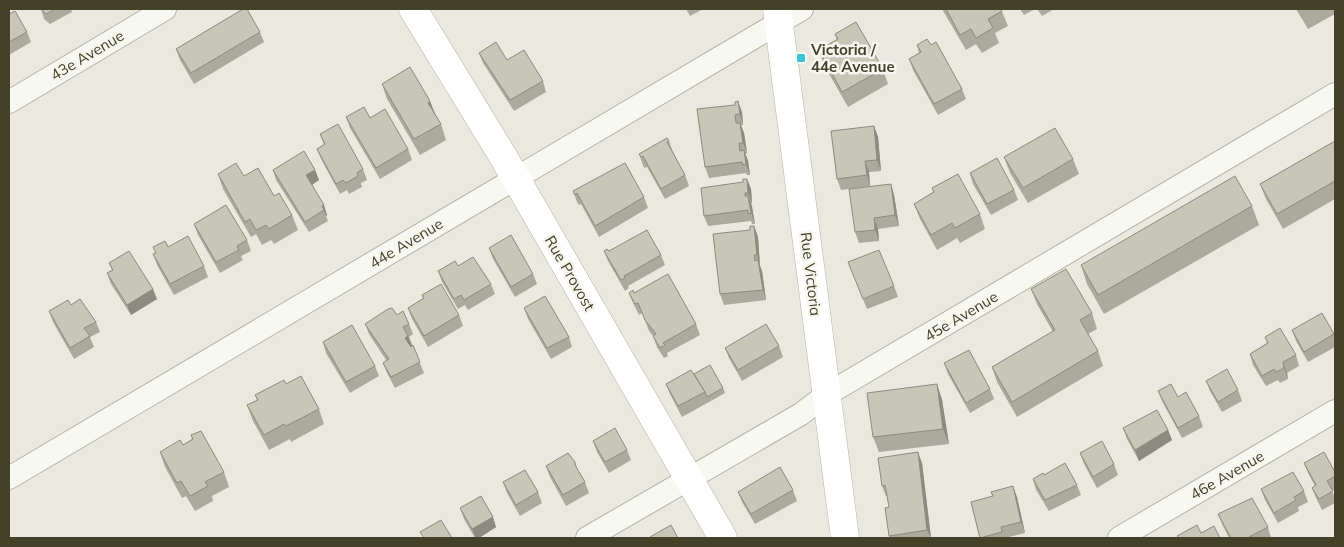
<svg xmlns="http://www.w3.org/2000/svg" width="1344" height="547" viewBox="0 0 1344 547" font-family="Mulish,sans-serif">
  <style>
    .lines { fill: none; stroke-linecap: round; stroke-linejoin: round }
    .street-casing { stroke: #b5b3a5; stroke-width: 24 }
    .secondary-casing { stroke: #b5b3a5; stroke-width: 29 }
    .street { stroke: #f8f8f3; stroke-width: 22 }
    .secondary { stroke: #fff; stroke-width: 28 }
    .wall { fill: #acaa9d }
    .shaded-wall { fill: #8c8b80 }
    .building { fill: #c8c6b7; stroke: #8c8b80 }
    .poi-dot { fill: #3dc3d8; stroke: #f7f6f0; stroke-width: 2 }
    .labels { text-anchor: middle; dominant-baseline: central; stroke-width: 5; stroke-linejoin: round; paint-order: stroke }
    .poi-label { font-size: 15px; font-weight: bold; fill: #434127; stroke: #f7f6f0; text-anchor: start }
    .street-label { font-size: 15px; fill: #434127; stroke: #f7f6f0 }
  </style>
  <rect width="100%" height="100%" fill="#eae9e0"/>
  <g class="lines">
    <defs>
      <g id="street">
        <polyline points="9,102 165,9"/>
        <polyline points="9,478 802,9"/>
        <polyline points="587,538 801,414 826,395 1335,94"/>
        <polyline points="1119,538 1335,411"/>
      </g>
      <g id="secondary">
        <polyline points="413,9 504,158 723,538"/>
        <polyline points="777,9 845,538"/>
      </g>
    </defs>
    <use href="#street" class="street-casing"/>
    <use href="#secondary" class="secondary-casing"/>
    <use href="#street" class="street"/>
    <use href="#secondary" class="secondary"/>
  </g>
  <g class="wall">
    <polygon points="41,9 71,9 72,12 50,24 44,19"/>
    <polygon points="686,9 703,9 690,16"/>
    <polygon points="942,9 1001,9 1008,26 995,33 999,43 982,53 976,44 966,50"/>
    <polygon points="1020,9 1035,9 1024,15"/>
    <polygon points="1037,9 1054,9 1042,16"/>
    <polygon points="1296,9 1335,9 1335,14 1308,29"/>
    <polygon points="9,14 27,32 31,42 9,55"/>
    <polygon points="260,32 264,42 194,84 180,60 176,49"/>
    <polygon points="835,34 883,69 888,84 848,107 824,65 819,50 837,40"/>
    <polygon points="917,45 931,45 962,89 966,99 938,115 913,70 909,59 919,53"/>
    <polygon points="479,53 507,60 543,81 546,92 514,111 483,63"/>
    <polygon points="382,84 436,116 441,124 446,140 420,155 387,99"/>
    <polygon points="697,109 742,112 743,125 741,125 744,133 747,153 745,154 748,161 750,175 747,175 746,173 709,178 705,167"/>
    <polygon points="346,117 370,118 408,149 412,160 380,179 350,128"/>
    <polygon points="874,126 878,137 881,171 869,172 870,186 841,190 837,179"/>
    <polygon points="320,134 363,169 367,180 361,183 362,187 349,194 347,190 340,194 321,159 317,149 324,145"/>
    <polygon points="669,141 673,152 685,175 689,186 665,199 647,167 644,168 639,154"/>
    <polygon points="1335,141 1335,199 1283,229 1266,199 1260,184"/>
    <polygon points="1004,157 1073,159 1079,174 1028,203 1010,173"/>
    <polygon points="273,170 315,170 319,180 312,185 327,215 326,216 328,221 309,232 276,180"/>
    <polygon points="970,173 1014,190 1018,200 991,215 973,184"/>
    <polygon points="218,174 244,176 274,196 292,215 298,230 274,244 271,240 262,245 256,234 251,237 223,189"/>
    <polygon points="747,179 751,189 752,203 751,204 755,224 752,224 751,221 708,226 704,216"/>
    <polygon points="891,184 894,195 899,226 878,229 879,241 859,243 855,232"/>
    <polygon points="932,188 980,214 985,229 960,243 957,238 937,250 920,219 914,204 933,192"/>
    <polygon points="573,191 644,197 648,208 599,237 581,204 579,205 577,202"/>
    <polygon points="1252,206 1259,225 1104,314 1087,284 1081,265"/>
    <polygon points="194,224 247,240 251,251 241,256 243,260 220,273 198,235"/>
    <polygon points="754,226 758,237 760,266 762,271 766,300 724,305 720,294 750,230"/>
    <polygon points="153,247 168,247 204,266 208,277 174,295 157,265 153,254 156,253"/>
    <polygon points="489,248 533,274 537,284 515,297 493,259"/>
    <polygon points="604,251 661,255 665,265 628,286 629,288 625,291 608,261"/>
    <polygon points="848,262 894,286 898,297 867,309"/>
    <polygon points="109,263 157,299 131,315 111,284 107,273 112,270"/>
    <polygon points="458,266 491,284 495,294 468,310 465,305 458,309 442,282 438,271"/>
    <polygon points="1031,289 1092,313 1097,329 1088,334 1098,351 1103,366 1017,417 997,382 992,367 1053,332 1037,304"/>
    <polygon points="629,293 634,293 696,324 700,335 667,353 668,356 664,358 657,347 653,336 649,331 642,313 639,315 633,303"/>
    <polygon points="422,295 459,315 463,326 428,347 412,319 408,308 423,299"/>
    <polygon points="71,305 96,322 100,332 90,337 94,347 74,359 53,322 49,311"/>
    <polygon points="524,308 569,337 572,347 551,359 528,319"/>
    <polygon points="397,315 409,324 413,334 409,337 424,373 395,388 387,373 383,363 386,360 369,334 365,324"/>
    <polygon points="1292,330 1334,334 1335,337 1335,347 1308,362 1296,341"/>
    <polygon points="1265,337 1296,355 1299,366 1287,373 1288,379 1280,383 1278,380 1266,386 1253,365 1250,354 1267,343"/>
    <polygon points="323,342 375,366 379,376 350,393 326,353"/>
    <polygon points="779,346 783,357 742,381 729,358 725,348"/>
    <polygon points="944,363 990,389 994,399 970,413 948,374"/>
    <polygon points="694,374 723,388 725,393 682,417 670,394 666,384"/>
    <polygon points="1206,381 1238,390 1242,401 1222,412 1210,391"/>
    <polygon points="286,384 319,409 324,424 291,442 290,439 269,450 253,421 247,405 257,400 255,395"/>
    <polygon points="937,384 942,400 949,444 879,452 873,437"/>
    <polygon points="1158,391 1178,397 1199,416 1203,427 1182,438 1162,401"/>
    <polygon points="1123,428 1168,430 1172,440 1139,461 1127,439"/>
    <polygon points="191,435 224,472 229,487 212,496 213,501 195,511 186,496 182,498 165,467 160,452 183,445 192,439"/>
    <polygon points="593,441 627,450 631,460 609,473 597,452"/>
    <polygon points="1080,453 1114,464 1118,475 1097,488 1084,464"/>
    <polygon points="575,462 579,473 585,482 589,493 566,506 550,477 546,466"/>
    <polygon points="922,463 931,538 890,538 889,536 889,507 887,496 886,496 882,486"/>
    <polygon points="1304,463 1335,472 1335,489 1332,491 1335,498 1335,503 1322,510 1316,498 1312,488 1315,486 1308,473"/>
    <polygon points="1044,475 1077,485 1081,495 1049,511 1036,490 1033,479"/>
    <polygon points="503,482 538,492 542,503 520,516 507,493"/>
    <polygon points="1261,489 1304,491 1308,502 1298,507 1299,511 1278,523 1265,500"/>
    <polygon points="793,490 797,501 755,524 742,502 738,492"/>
    <polygon points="1017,497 1025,533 1005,538 980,538 971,502"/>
    <polygon points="460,508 496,527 479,538 475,538 464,519"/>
    <polygon points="1218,514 1268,527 1271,538 1229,538 1222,524"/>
  </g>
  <g class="shaded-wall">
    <polygon points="430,101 436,116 428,103"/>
    <polygon points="738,101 742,112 743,125 740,114"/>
    <polygon points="740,123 744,133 747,153 743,143"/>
    <polygon points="874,126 878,137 881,171 877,160"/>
    <polygon points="744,150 748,161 750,175 746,164"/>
    <polygon points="865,161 869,172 870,186 867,175"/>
    <polygon points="315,170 319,180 310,186 306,175"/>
    <polygon points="747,179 751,189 752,203 748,193"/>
    <polygon points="891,184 894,195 899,226 895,215"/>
    <polygon points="748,196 752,206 755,224 751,213"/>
    <polygon points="324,205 327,215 326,216 322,206"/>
    <polygon points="874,218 878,229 879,241 875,230"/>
    <polygon points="754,226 758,237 760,266 757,255"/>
    <polygon points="758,260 762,271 766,300 763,290"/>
    <polygon points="153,289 157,299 131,315 127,305"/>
    <polygon points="408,336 412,346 409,348 405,338"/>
    <polygon points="1283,362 1287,373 1288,379 1284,368"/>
    <polygon points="937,384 942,400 949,444 943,429"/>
    <polygon points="1168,430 1172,440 1139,461 1135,450"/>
    <polygon points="918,452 922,463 931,538 927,530"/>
    <polygon points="1013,486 1017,497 1025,533 1021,522"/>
    <polygon points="493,517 496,527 479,538 476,538 472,529"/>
  </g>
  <g class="building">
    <polygon points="41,9 55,9 46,14"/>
    <polygon points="243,9 247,9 260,32 191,73 176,49"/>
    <polygon points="946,9 1001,9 1002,11 988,19 993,28 976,38 971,29 960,35"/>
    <polygon points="15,11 27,32 9,42 9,14"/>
    <polygon points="856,22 883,69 842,92 819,50 838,39 835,34"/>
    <polygon points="927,39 931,45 936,42 962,89 934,104 909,59 921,52 917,45"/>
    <polygon points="496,42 507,60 524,50 543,81 510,100 479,53"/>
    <polygon points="410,67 430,101 428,103 441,124 414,139 382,84"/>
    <polygon points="738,101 740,114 735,115 736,123 740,123 743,143 739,143 740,151 744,150 746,164 743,165 742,162 705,167 697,109 735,105 735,102"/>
    <polygon points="364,107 370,118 385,109 408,149 376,168 346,117"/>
    <polygon points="338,124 363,169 357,173 358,176 346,183 343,180 336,184 317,149 325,144 320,134"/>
    <polygon points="874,126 877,160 865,161 867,175 837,179 831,131"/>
    <polygon points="1055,128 1073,159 1023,188 1004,157"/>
    <polygon points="667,138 669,141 667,142 685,175 661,189 643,156 641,157 639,154"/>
    <polygon points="1335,141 1335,181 1277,214 1260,184"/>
    <polygon points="304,151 315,170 306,175 324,205 322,206 324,210 305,222 273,170"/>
    <polygon points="997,158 1014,190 987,204 970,173"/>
    <polygon points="236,163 244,176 258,168 274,196 279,193 292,215 269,229 266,225 256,230 250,219 245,222 218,174"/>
    <polygon points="625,163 644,197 595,226 577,193 575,195 573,191"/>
    <polygon points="958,174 980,214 955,228 952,223 931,235 914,204 934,192 932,188"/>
    <polygon points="1235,176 1252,206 1098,295 1081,265"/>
    <polygon points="743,179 747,179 748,193 745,193 745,196 748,196 751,213 748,214 748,210 704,216 701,188 743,182"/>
    <polygon points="891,184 895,215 874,218 875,230 855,232 849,189"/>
    <polygon points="226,205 247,240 237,246 239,250 216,262 194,224"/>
    <polygon points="750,226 754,226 757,255 754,255 755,261 758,260 763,290 720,294 713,234 750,230"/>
    <polygon points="647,230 661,255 624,276 625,278 621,280 604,251 607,249 609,251"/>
    <polygon points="511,235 533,274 511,287 489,248"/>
    <polygon points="188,236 204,266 170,284 153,254 156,253 153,247 165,241 168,247"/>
    <polygon points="879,250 894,286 863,299 848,262"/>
    <polygon points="129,251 153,289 127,305 107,273 113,270 109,263"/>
    <polygon points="473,257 491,284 464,300 461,295 454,299 438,271 455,261 458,266"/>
    <polygon points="1066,269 1092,313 1080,320 1098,351 1012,402 992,367 1055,330 1031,289"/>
    <polygon points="668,274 696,324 663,343 665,345 660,348 653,336 656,334 645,320 638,303 635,304 629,293 633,290 634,293"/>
    <polygon points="441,284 459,315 424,336 408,308 424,298 422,295"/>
    <polygon points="545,296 569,337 547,348 524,308"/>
    <polygon points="80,299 96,322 84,328 90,336 70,348 49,311 68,300 71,305"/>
    <polygon points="392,308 397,315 403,311 409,324 403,327 408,336 405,338 411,347 413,345 420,362 391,377 383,363 389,359 365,324 388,309"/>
    <polygon points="1322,313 1334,334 1304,352 1292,330"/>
    <polygon points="766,324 779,346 738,370 725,348"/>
    <polygon points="352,325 375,366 346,382 323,342"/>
    <polygon points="1280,328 1296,355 1283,362 1284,368 1276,372 1274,369 1262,376 1250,354 1268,343 1265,337"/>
    <polygon points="969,350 990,389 966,403 944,363"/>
    <polygon points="710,365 723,388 707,397 705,392 694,374"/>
    <polygon points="1227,369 1238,390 1218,402 1206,381"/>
    <polygon points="691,370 705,392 678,406 666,384"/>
    <polygon points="301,376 319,409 286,426 284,424 264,435 247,405 258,400 255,395 284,380 286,384"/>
    <polygon points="937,384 943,429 873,437 867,393"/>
    <polygon points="1171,384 1178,397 1186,392 1199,416 1178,428 1158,391"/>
    <polygon points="1157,410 1168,430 1135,450 1123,428"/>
    <polygon points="615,428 627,450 605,462 593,441"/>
    <polygon points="201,431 224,472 205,482 208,486 190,496 181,481 177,483 160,452 180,440 183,445 193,439 191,435"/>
    <polygon points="1102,441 1114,464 1093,477 1080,453"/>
    <polygon points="918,452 927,530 889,536 885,508 889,507 885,485 882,486 878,458"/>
    <polygon points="1324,452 1335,472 1335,476 1327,481 1333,491 1319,499 1312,488 1316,485 1304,463"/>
    <polygon points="568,453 575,462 575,465 585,482 563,495 546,466"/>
    <polygon points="1065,463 1077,485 1045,500 1033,479 1043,473 1044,475"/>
    <polygon points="780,467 793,490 751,514 738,492"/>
    <polygon points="525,470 538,492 516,505 503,482"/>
    <polygon points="1293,472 1304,491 1294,497 1296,500 1274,513 1261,489"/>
    <polygon points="1013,486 1021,522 1001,527 1002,532 980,538 971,502 993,496 991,492"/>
    <polygon points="481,496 493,517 472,529 460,508"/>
    <polygon points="1252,498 1268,527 1249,537 1250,538 1231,538 1218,514"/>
    <polygon points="441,520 452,538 424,538 420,532"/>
    <polygon points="671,525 678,538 651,538 650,537"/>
    <polygon points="1197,525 1201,533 1214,526 1220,538 1179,538 1177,536"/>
  </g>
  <rect class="poi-dot" x="796" y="53" width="10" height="10" rx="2.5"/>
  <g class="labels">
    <g class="poi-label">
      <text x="811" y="49">Victoria /<tspan x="811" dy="17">44e Avenue</tspan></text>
    </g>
    <g class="street-label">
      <text transform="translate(87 55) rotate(-31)">43e Avenue</text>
      <text transform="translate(406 243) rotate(-31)">44e Avenue</text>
      <text transform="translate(570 273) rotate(60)">Rue Provost</text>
      <text transform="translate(811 274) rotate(83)">Rue Victoria</text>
      <text transform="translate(961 316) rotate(-31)">45e Avenue</text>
      <text transform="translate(1227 475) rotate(-30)">46e Avenue</text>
    </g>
  </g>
  <rect width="1344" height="547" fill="none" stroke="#434127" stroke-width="20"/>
</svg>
